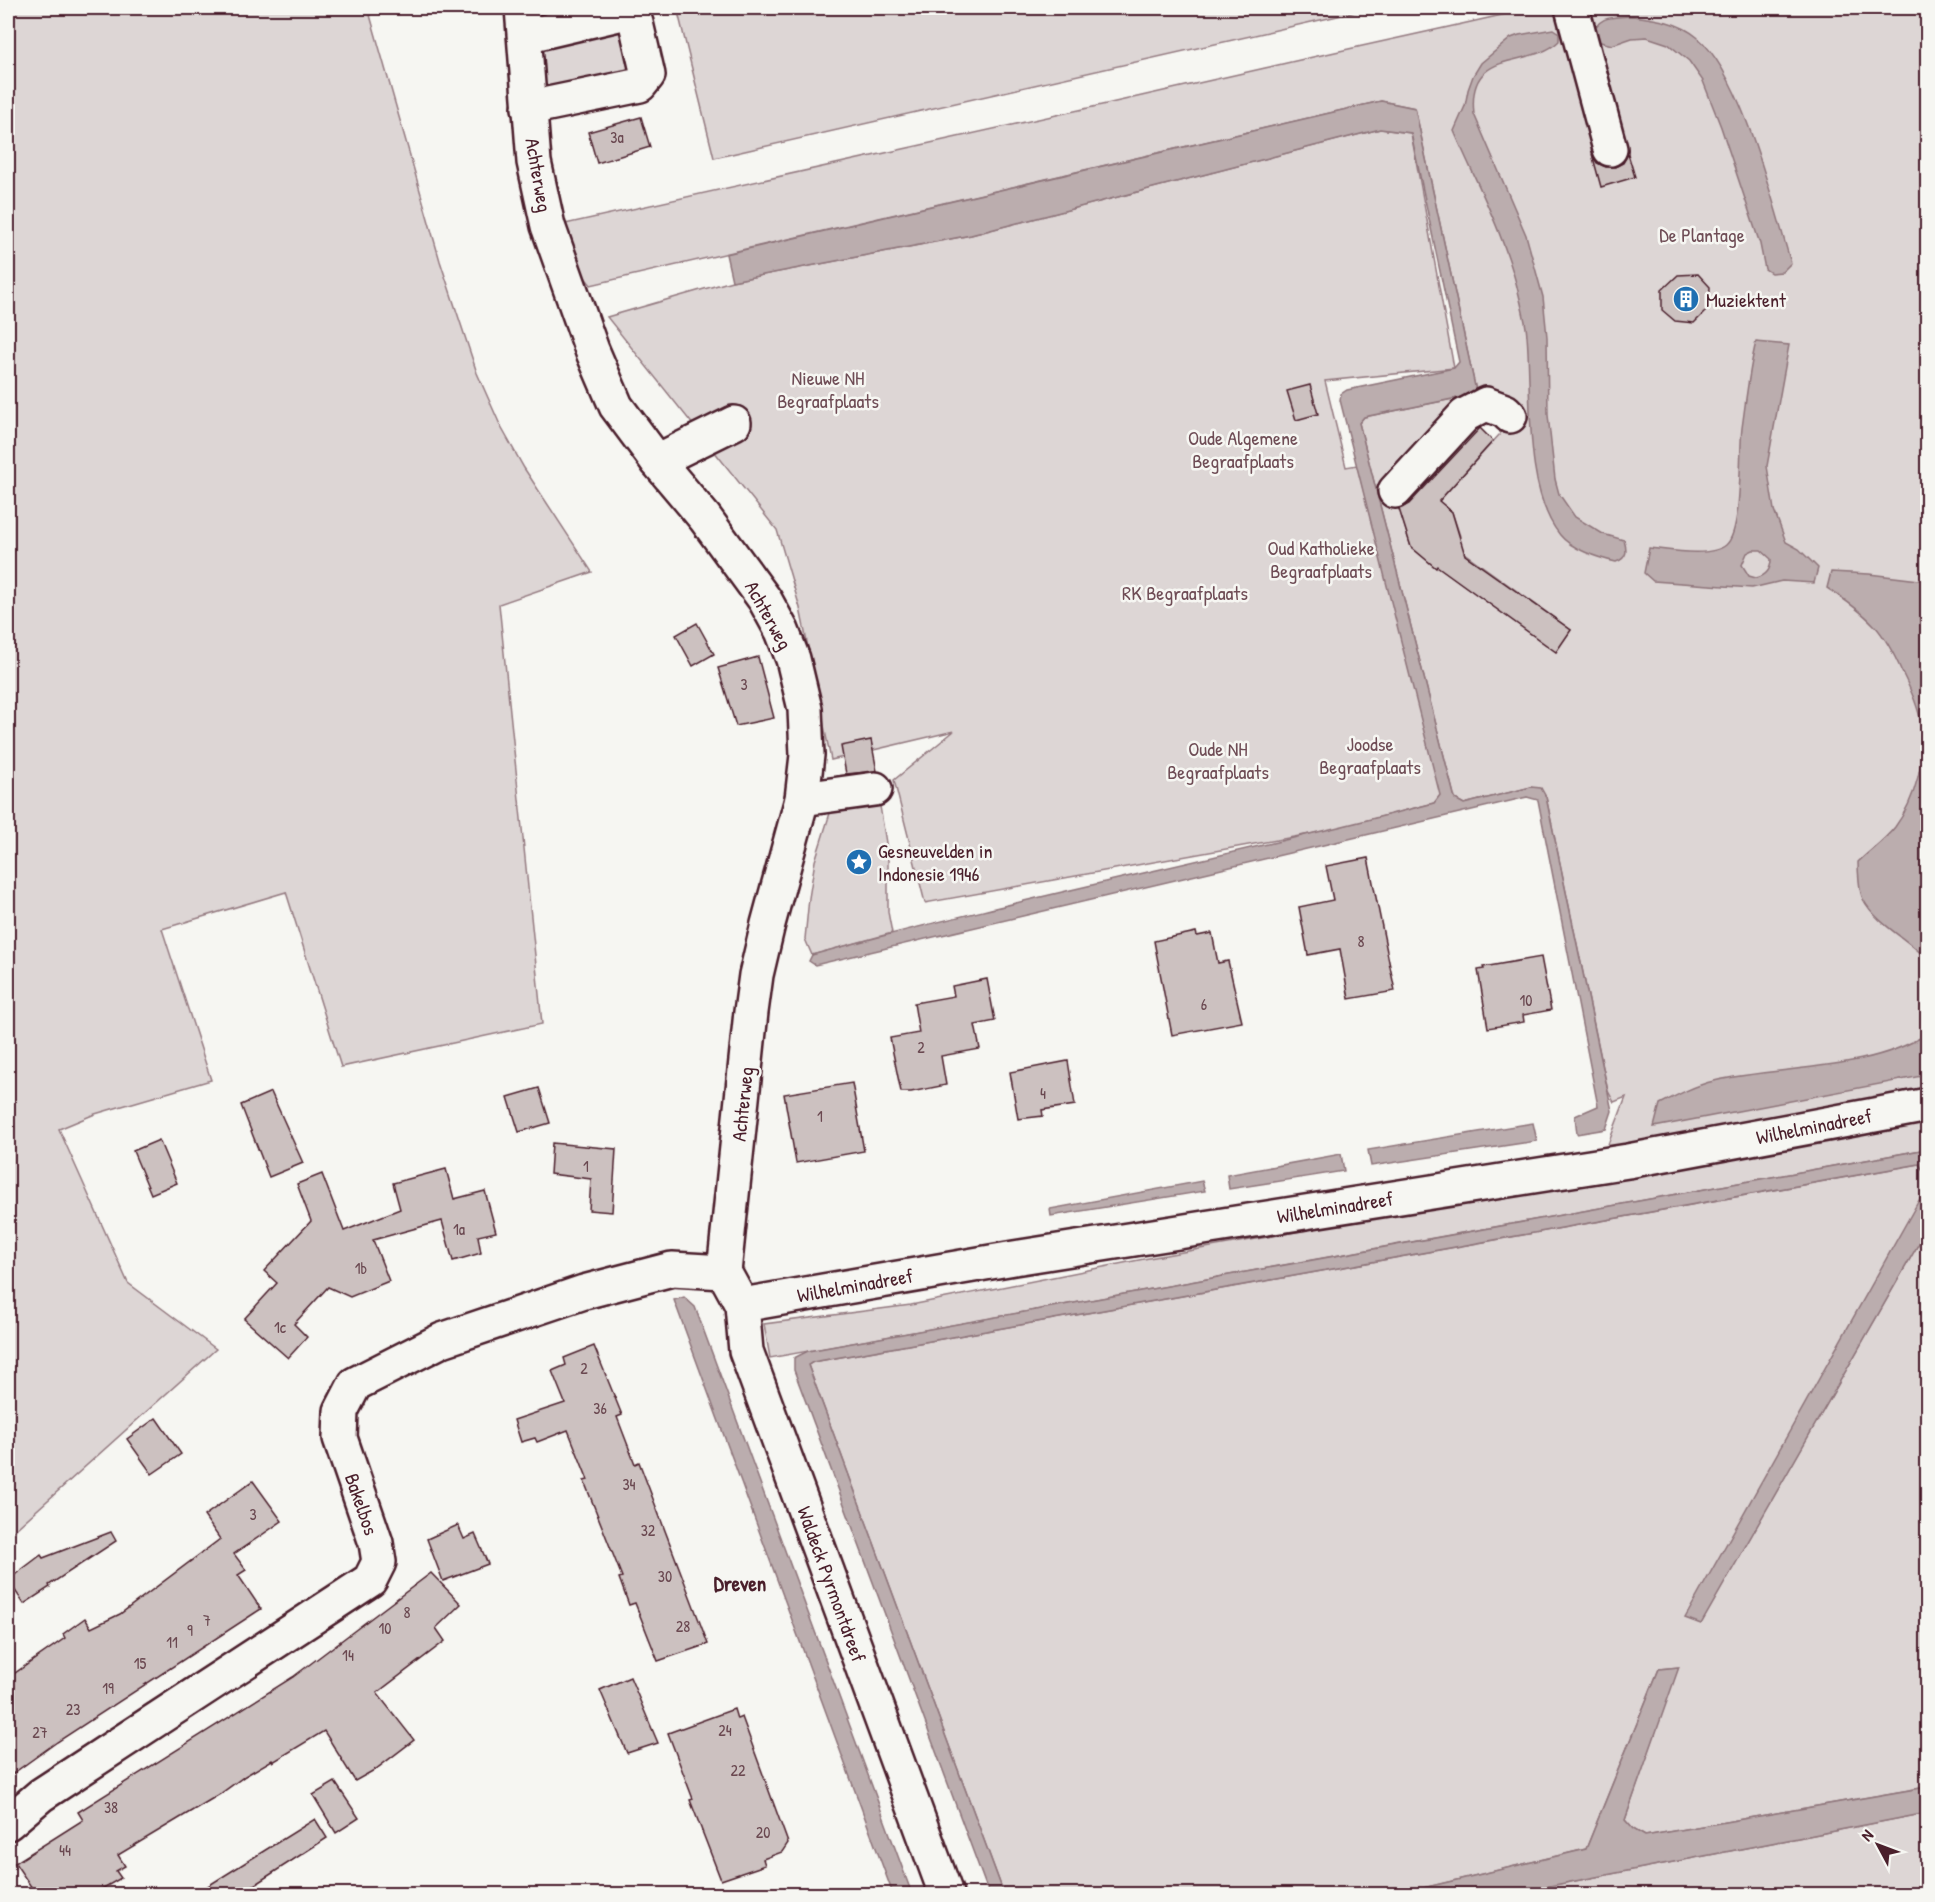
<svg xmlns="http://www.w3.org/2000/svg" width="1935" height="1902" viewBox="0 0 1935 1902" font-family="'Patrick Hand',sans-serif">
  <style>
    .green { fill: #ddd6d5; stroke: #947a80; stroke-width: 1.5; fill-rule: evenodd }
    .water { fill: #bbadae; stroke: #8e747a; stroke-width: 1.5; fill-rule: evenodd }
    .building { fill: #ccc1c0; stroke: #4a1f2b; stroke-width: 1.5 }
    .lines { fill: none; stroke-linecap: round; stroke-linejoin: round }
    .minor-casing { stroke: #4a1f2b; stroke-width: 38 }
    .minor { stroke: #f6f6f2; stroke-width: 33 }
    .labels { text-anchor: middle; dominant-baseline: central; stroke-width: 5; stroke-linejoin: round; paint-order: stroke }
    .number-label { font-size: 16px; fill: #6a4850 }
    .street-label { font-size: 20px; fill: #4a1f2b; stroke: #f6f6f2 }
    .park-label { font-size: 20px; fill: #6f4d56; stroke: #f6f6f2 }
    .poi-label { font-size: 20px; fill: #4a1f2b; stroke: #f6f6f2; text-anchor: start }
    .neighbourhood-label { font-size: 21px; font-weight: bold; fill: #4a1f2b; stroke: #f6f6f2 }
  </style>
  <rect width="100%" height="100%" fill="#f6f6f2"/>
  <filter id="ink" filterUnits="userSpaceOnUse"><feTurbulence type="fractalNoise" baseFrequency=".0167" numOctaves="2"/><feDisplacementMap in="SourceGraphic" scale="12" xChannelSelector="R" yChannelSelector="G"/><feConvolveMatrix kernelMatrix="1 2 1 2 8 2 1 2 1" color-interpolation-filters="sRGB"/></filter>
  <g filter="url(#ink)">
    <g class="green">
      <polygon points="8,8 368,8 440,261 477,373 501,427 524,468 592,572 499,604 542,1024 341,1067 286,892 162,929 211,1080 95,1114 59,1129 128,1283 216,1349 8,1536"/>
      <polygon points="677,8 1373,8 714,158"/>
      <path d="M1532 8H1927V1091L1604 1155 1626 1097 1614 1102 1608 1091 1546 797 1531 787 1464 804 1455 799 1359 423 1364 417 1472 395 1476 391 1415 108 1381 101 591 285 583 275 565 224C799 173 1032 121 1265 68 1354 47 1443 29 1532 8ZM1499 410 1500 434 1439 501 1452 512 1460 536 1453 545 1571 630 1556 652 1411 547 1398 505 1474 423Z"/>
      <polygon points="617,31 621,34 629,65 626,71 544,90 537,50"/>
      <polygon points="1380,129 1411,133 1454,368 1325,381 1346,467 1357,465 1441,796 1434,803 1327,831 925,903 894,780 954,731 831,760 800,608 777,530 607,317 732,281 971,235"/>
      <polygon points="879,800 888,855 888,912 892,933 812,955 805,939 809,898 815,861 830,813 834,808"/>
      <polygon points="1927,1120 1927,1149 770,1358 764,1324 911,1305 1149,1258"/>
      <polygon points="1920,1164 1927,1176 1927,1186 1701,1623 1927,1229 1927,1787 1645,1836 1633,1829 1625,1820 1678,1667 1659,1669 1586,1849 1398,1894 1004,1894 808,1365 813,1362"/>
      <polygon points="1927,1813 1927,1894 1508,1894"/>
    </g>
    <g class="water">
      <path d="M1633 16C1656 19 1679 22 1697 37 1743 76 1773 204 1791 263L1782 272 1771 273 1765 269 1760 244 1721 127 1703 81 1689 61 1668 44 1647 37 1632 38 1612 45 1589 39C1598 15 1611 17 1633 16Z"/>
      <path d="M1553 29 1559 33V41C1530 70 1466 46 1474 114L1526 235 1543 297 1547 337 1548 415 1555 479 1559 494 1575 517 1603 534 1624 540C1627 550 1628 558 1616 562 1598 558 1571 549 1560 535 1523 490 1532 391 1527 336 1526 322 1522 308 1519 295 1506 238 1477 184 1454 131L1465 106 1468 90 1473 76 1481 63 1511 38 1519 35Z"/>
      <path d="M1381 101 1415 108 1476 391 1472 395 1364 417 1359 423 1455 799 1464 804 1531 787 1541 788 1546 797 1612 1111 1606 1129 1577 1134 1575 1116 1598 1106 1538 800 1527 797 815 965 809 961 812 955C1018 898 1228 857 1434 803L1440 795 1340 400 1341 394 1347 390 1454 368 1459 362 1411 133 1380 129 971 235 732 281 726 254Z"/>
      <path d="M1756 342 1789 345 1767 466 1774 510 1786 542 1799 549 1818 568 1814 583 1782 581 1752 588 1653 581 1644 573 1649 548C1669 550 1710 558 1726 545 1743 531 1739 452 1742 428 1746 400 1749 370 1756 342ZM1753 550H1761L1771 559C1771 569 1766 576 1756 578L1749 576 1742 565 1747 553Z"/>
      <path d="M1831 572 1869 574 1927 581V959C1908 939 1876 924 1863 899 1859 892 1858 870 1858 862 1870 850 1884 841 1895 827 1915 800 1927 757 1921 723 1918 705 1910 688 1902 672 1895 656 1886 638 1874 625 1860 610 1844 599 1827 588Z"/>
      <path d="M1927 1034V1075L1654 1127 1660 1104C1677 1095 1696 1085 1714 1081 1783 1065 1866 1072 1927 1034Z"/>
      <polygon points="1533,1123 1537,1141 1371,1166 1368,1150"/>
      <polygon points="1927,1149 1927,1176 1919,1164 813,1362 808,1365 1004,1894 989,1894 794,1370 794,1358 808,1351"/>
      <polygon points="1341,1154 1344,1171 1229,1189 1227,1175"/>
      <polygon points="1202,1181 1205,1191 1051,1216 1050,1209"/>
      <polygon points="1927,1186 1927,1229 1701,1624 1685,1618"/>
      <polygon points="684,1297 695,1307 912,1894 893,1894 674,1300"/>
      <polygon points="1679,1667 1625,1820 1633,1829 1645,1836 1927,1787 1927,1813 1508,1894 1398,1894 1586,1849 1659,1669"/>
    </g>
    <g class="building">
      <polygon points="641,117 650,147 597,163 588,132"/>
      <polygon points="1592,154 1597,163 1606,167 1615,167 1623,163 1628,154 1635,177 1601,187"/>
      <polygon points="1698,274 1710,287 1709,308 1694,323 1675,321 1662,310 1662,290 1678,275"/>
      <polygon points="1310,385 1318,414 1296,420 1287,391"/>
      <polygon points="1480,428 1493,441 1439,501 1452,512 1465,555 1571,630 1556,652 1437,566 1436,568 1411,547 1399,509 1409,504"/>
      <polygon points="697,623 714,654 693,666 676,635"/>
      <polygon points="758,657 774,718 736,726 718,668"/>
      <polygon points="871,740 877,771 846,774 841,746"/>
      <polygon points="1368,858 1395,991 1349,999 1340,949 1308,955 1299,907 1333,900 1326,866"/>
      <polygon points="1196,932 1197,936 1212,933 1218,963 1228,961 1242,1022 1172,1035 1154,941"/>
      <polygon points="1541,957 1551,1010 1523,1015 1524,1022 1488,1028 1478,970 1484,969 1483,967"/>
      <polygon points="987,979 995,1021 975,1025 980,1049 941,1056 946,1085 911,1092 901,1092 890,1038 919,1033 914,1003 954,996 952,986"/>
      <polygon points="1068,1061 1075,1105 1042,1110 1043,1116 1018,1119 1010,1072"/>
      <polygon points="852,1083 864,1151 796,1163 784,1094"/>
      <polygon points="539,1088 550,1123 519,1132 508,1097"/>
      <polygon points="271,1092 303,1163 269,1177 241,1105"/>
      <polygon points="159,1140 177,1183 151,1194 133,1151"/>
      <polygon points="552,1143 616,1149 612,1212 589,1210 591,1179 550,1174"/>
      <polygon points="446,1169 454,1199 485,1191 496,1232 478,1236 481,1253 453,1261 442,1221 373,1240 389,1281 350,1297 328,1287 294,1324 307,1337 288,1358 244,1319 277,1283 264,1271 311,1221 297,1184 322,1174 344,1231 400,1209 393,1183"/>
      <polygon points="594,1346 622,1415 617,1417 635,1464 639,1462 708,1644 658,1661 635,1603 629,1605 619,1578 622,1577 584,1481 588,1480 568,1430 537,1442 535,1438 521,1442 514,1420 565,1403 552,1371 566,1365 564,1358"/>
      <polygon points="156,1418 181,1454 152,1474 127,1439"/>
      <polygon points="253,1481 282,1521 234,1554 246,1570 238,1575 261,1609 57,1742 8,1777 8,1678 65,1638 63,1634 85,1618 91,1628 120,1614 220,1539 204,1516"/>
      <polygon points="458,1525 464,1539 475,1534 488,1564 443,1581 427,1539"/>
      <polygon points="111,1532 116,1541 49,1585 50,1587 24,1604 8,1580 41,1555 43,1558"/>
      <polygon points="431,1573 461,1604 436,1628 445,1641 377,1693 414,1740 376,1769 355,1781 324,1731 273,1762 272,1760 245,1776 220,1794 118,1855 125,1866 116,1871 121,1878 93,1894 36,1894 15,1863 83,1820 78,1812 293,1677"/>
      <polygon points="630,1677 658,1743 627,1753 600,1690"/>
      <polygon points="734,1709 737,1719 742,1717 788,1843 782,1852 763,1859 765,1865 721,1880 690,1800 693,1799 668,1733"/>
      <polygon points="335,1782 359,1818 336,1833 313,1795"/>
      <polygon points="315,1819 327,1838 254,1885 238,1894 195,1894"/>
    </g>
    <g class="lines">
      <defs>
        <g id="minor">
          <polyline points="522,8 534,162 548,226 592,350 616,406 657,461 705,518 765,600 782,631 793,659 805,709 807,755 802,799 768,924 756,975 751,1012 724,1272 742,1305 746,1351 946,1894"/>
          <polyline points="1572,8 1610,149"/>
          <path d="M525 36 623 13C630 14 634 15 636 23L648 75 640 85 529 108"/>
          <polyline points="657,461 734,423"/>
          <polyline points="1395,491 1465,415 1486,404 1505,411 1510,416"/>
          <polyline points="802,799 875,789"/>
          <polyline points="742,1305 1014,1258 1628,1161 1928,1105"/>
          <polyline points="8,1823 41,1795 370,1580 379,1562 376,1543 340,1438 341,1411 355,1384 442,1340 584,1292 672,1269 724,1272"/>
        </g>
      </defs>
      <use href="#minor" class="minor-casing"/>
      <use href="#minor" class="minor"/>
    </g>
  </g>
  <defs>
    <symbol id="building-disc" viewBox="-11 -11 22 22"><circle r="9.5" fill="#1f6fb2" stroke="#f6f6f2"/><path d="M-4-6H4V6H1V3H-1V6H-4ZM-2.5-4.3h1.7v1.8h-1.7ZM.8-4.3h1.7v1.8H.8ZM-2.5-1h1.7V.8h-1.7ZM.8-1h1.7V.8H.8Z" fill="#fff"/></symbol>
    <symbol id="sight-disc" viewBox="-11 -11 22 22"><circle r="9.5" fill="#1f6fb2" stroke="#f6f6f2"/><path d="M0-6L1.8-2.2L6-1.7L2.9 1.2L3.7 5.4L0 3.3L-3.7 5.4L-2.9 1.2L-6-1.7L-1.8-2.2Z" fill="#fff"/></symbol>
  </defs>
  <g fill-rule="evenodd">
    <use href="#building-disc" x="1671" y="284" width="30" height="30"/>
    <use href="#sight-disc" x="844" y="847" width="30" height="30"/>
  </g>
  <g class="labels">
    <g class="number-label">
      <text x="617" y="137">3a</text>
      <text x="744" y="684">3</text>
      <text x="1361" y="941">8</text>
      <text x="1526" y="1000">10</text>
      <text x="1204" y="1004">6</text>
      <text x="921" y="1047">2</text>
      <text x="1043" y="1093">4</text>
      <text x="820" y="1116">1</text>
      <text x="586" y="1166">1</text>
      <text x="459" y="1229">1a</text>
      <text x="361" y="1268">1b</text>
      <text x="280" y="1327">1c</text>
      <text x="584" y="1368">2</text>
      <text x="600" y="1408">36</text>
      <text x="629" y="1484">34</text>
      <text x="253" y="1514">3</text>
      <text x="648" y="1530">32</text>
      <text x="665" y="1576">30</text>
      <text x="407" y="1612">8</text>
      <text x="207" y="1620">7</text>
      <text x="683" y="1626">28</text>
      <text x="385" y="1628">10</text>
      <text x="190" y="1630">9</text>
      <text x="172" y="1642">11</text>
      <text x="348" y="1655">14</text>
      <text x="140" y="1663">15</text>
      <text x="108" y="1688">19</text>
      <text x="73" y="1709">23</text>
      <text x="725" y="1730">24</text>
      <text x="40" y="1732">27</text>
      <text x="738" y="1770">22</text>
      <text x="111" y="1807">38</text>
      <text x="763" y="1832">20</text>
      <text x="65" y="1850">44</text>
    </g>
    <g class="street-label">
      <text transform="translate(539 175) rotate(80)">Achterweg</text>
      <text transform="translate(769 615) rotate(61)">Achterweg</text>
      <text transform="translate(742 1104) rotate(-84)">Achterweg</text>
      <text transform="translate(1814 1126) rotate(-11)">Wilhelminadreef</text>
      <text transform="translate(1335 1207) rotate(-9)">Wilhelminadreef</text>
      <text transform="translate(855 1285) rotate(-10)">Wilhelminadreef</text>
      <text transform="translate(362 1504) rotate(71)">Bakelbos</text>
      <text transform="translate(832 1584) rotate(70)">Waldeck Pyrmontdreef</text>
    </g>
    <g class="park-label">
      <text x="1702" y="234">De Plantage</text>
      <text x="828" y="377">Nieuwe NH<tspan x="828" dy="23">Begraafplaats</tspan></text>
      <text x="1243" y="437">Oude Algemene<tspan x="1243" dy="23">Begraafplaats</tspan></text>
      <text x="1321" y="547">Oud Katholieke<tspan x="1321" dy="23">Begraafplaats</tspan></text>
      <text x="1185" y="592">RK Begraafplaats</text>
      <text x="1370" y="743">Joodse<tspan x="1370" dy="23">Begraafplaats</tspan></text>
      <text x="1218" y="748">Oude NH<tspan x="1218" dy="23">Begraafplaats</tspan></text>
    </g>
    <g class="poi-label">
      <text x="1706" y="299">Muziektent</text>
      <text x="878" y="850">Gesneuvelden in<tspan x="878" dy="23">Indonesie 1946</tspan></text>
    </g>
    <g class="neighbourhood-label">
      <text x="740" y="1583">Dreven</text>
    </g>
  </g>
  <rect width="1935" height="1902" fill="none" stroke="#f6f6f2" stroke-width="30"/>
  <rect x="15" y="15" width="1905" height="1872" fill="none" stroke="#4a1f2b" stroke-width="2" filter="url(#ink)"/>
  <g transform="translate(1878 1845) rotate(311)" stroke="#f6f6f2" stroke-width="4.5" paint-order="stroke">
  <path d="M0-4.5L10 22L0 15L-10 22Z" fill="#4a1f2b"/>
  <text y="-9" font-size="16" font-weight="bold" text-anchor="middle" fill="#4a1f2b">N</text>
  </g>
</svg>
